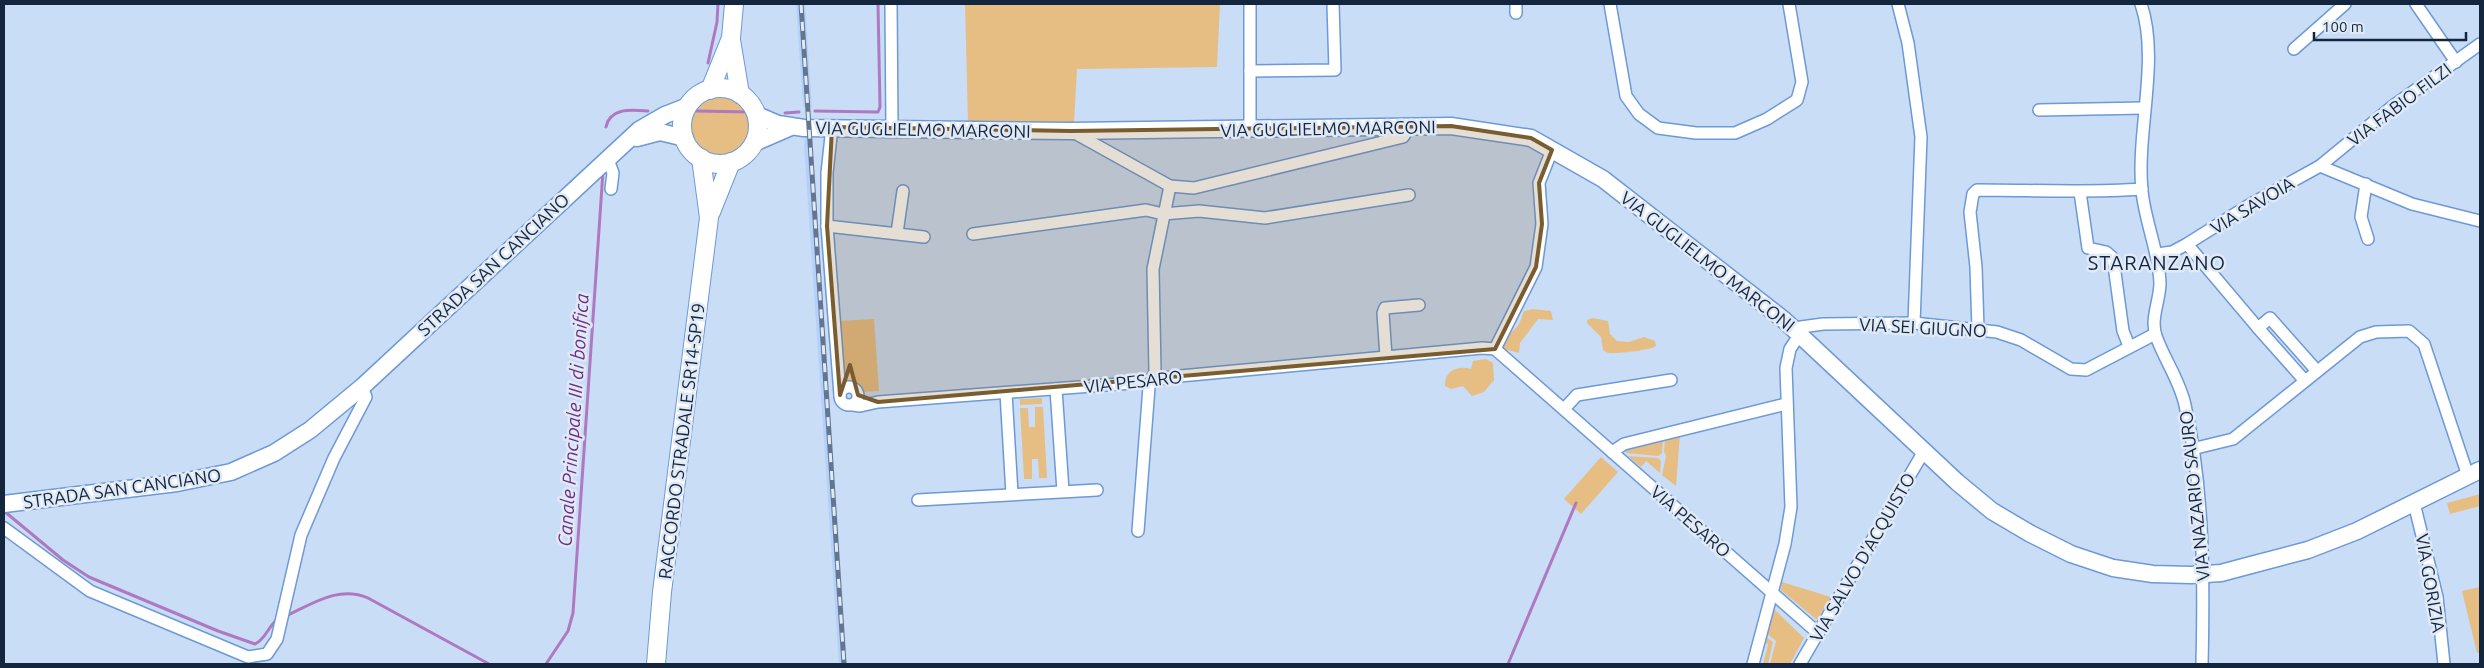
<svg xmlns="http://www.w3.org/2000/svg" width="2484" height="668" viewBox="0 0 2484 668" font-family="Ubuntu,sans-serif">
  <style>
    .built { fill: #b3d1fb }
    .green { fill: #e6be84 }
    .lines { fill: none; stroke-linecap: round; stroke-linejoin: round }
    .stream { stroke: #af79c2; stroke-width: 3 }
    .street-casing { stroke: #6d99d5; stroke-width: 14 }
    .secondary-casing { stroke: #6d99d5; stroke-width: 19 }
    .primary-casing { stroke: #6d99d5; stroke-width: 20 }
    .street { stroke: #fff; stroke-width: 11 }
    .secondary { stroke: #fff; stroke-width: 16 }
    .primary { stroke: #fff; stroke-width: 18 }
    .rail-casing { stroke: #64768f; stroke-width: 5 }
    .rail { stroke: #e0e9f6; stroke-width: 3; stroke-dasharray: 9; stroke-linecap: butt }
    .marked { fill: #795c2f; fill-opacity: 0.2; stroke: #795c2f; stroke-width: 4; stroke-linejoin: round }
    .labels { text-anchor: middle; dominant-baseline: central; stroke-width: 5; stroke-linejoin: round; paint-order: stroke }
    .street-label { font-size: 18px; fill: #14263e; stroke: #e0e9f6 }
    .water-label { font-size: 19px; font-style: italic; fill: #6f2d85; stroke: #e0e9f6 }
    .quarter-label { font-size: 20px; letter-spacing: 1px; fill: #14263e; stroke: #e0e9f6 }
  </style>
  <rect width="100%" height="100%" fill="#caddf6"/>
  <g class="built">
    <polygon points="796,4 805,4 812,107 803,107"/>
    <polygon points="805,133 812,133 847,664 839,664 804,145"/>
  </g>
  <g class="green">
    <polygon points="965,4 1220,4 1217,67 1077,69 1074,123 968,122"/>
    <circle cx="720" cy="126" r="31"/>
    <path d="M1533 309 1551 311 1553 320 1538 319 1520 343 1519 353 1503 349C1501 340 1511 333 1517 327 1520 323 1522 316 1524 311Z"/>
    <path d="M1592 318 1608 321 1610 334 1617 341 1629 342 1644 337 1655 341 1656 346C1652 350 1616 354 1608 353L1603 350 1601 337 1587 323V320Z"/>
    <polygon points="874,319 879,391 861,392 853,384 843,384 839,321"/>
    <path d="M1486 359 1493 363 1494 380 1484 392 1472 396 1463 386 1451 389 1445 386C1444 371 1458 365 1471 369L1473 361Z"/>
    <polygon points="1042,398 1042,404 1020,405 1020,399"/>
    <polygon points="1035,407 1043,407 1047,478 1039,478 1038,459 1032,459 1032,479 1024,479 1020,408 1028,408 1029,427 1035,427"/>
    <polygon points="1680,434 1676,486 1662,475 1666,456 1664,452 1665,438"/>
    <polygon points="1663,439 1662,453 1658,456 1626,453 1627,448"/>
    <polygon points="1628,456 1658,458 1661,461 1660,473 1646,461 1641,467"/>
    <polygon points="1601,457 1618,472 1581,514 1564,499"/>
    <polygon points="2480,494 2480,506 2450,514 2447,503"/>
    <polygon points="1782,582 1831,597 1817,620 1781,590"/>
    <polygon points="2480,587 2480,652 2477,653 2462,591"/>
    <polygon points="1775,610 1804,638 1790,664 1770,664 1776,641 1767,634"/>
    <polygon points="1766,637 1773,642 1768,664 1763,664 1768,645 1765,641"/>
  </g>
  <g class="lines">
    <g class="stream">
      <polyline points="708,63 717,22 718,4"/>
      <polyline points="696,111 750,112"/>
      <polyline points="815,111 878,112 880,107 878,4"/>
      <polyline points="785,113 799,112"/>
      <path d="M606 127C610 107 632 110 648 111"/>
      <path d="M4 511 63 560 89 577 218 631 255 644C266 639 268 626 278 619"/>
      <path d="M286 616C312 604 339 585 368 598L489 664"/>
      <polyline points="546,664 568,631 573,613 603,171"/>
      <polyline points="1508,664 1576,503"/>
    </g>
    <defs>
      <g id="street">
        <polyline points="891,4 892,128"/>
        <polyline points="1610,4 1626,96 1639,114 1658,128 1696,133 1735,133 1767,119 1797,100 1802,82 1789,4"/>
        <polyline points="1898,4 1908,43 1921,137 1914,323"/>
        <path d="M2141 4C2160 60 2136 131 2142 191 2145 222 2159 252 2160 283 2160 300 2150 319 2156 336 2164 359 2180 381 2185 405 2204 489 2204 579 2202 664"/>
        <polyline points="2416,4 2456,62"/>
        <polyline points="1516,13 1516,4"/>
        <polyline points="2294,49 2345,4"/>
        <polyline points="1250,71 1335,70 1333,4"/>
        <polyline points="2039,110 2144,108"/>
        <polyline points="832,127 827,173 827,226 840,395"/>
        <polyline points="1250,128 1250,4"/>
        <polyline points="1071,131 1170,186 1194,188 1403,137 1409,128"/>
        <polyline points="607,157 613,173 611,189"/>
        <polyline points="2320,166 2412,204 2480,221"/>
        <polyline points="2366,184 2361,217 2368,239"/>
        <polyline points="2080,192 2088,248 2106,252 2113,258 2123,331 2129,346"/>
        <polyline points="827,226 924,237"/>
        <polyline points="897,233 903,191"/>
        <polyline points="973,234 1146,210 1163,214 1199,211 1265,218 1409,195"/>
        <polyline points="2187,244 2258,328"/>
        <polyline points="2157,254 2172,252 2187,244 2251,204 2320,166 2393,106 2480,44"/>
        <polyline points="1794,328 1823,324 1914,323 1997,332 2021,340 2071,369 2086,370 2155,334"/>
        <path d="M1978 329 1976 267 1970 212 1973 194 1977 190C2032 190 2087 193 2142 189"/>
        <polyline points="1495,349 1536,267 1542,224 1539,183 1552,150"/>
        <polyline points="1386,357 1383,313 1385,308 1419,305"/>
        <polyline points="2305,381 2258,328 2270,318 2317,371"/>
        <circle cx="849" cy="396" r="9"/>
        <polyline points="1056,389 1063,491"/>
        <polyline points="1006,393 1012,494"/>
        <polyline points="853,405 860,406 878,402 1132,383 1180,376 1482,348 1495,349 1818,633"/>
        <polyline points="1564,409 1577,395 1671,380"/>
        <polyline points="2192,449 2233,439 2360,337 2376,332 2409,331 2424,344 2468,476"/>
        <polyline points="1612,452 1624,444 1786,404"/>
        <polyline points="918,500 1097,490"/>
        <polyline points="2414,503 2437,597 2444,664"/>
        <polyline points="4,528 90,591 248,657 267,654 277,639 301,535 334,458 366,397 362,387"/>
        <polyline points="1138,531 1149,387 1155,372 1153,269 1170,186"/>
        <polyline points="1753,664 1785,544 1791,507 1786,368 1790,349 1800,334"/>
        <polyline points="1800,664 1924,451"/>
      </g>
      <g id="secondary">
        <polyline points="757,115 778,124 804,128 1071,131 1451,126 1531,138 1603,179 1784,320 1957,482 1992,511 2031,534 2071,554 2113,568 2153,574 2191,575 2221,573 2251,565 2308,550 2357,531 2480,470"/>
        <polyline points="637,138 660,132 685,138"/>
        <polyline points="754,143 791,127"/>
        <polyline points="4,504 177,483 231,472 274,453 310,430 362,387 639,130 665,115 688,106"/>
      </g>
      <g id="primary">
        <polyline points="731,40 740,94"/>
        <circle cx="720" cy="126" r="38"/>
        <polyline points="710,90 731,38 734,4"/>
        <polyline points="711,212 731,162"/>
        <polyline points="656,664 662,592 709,218 701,158"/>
      </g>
    </defs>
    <use href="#street" class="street-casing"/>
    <use href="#secondary" class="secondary-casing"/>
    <use href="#primary" class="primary-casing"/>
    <use href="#street" class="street"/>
    <use href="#secondary" class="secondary"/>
    <use href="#primary" class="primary"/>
    <defs>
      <polyline id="rail" points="801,4 844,664"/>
    </defs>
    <use href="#rail" class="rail-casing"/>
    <use href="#rail" class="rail"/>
  </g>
  <path class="marked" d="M1451 126 1531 138 1552 150 1539 183 1542 224 1536 267 1495 349 878 402 858 395 850 365 840 395 827 226 832 127 1071 131Z"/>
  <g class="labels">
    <g class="street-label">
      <text transform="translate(2399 104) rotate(-37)">VIA FABIO FILZI</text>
      <text transform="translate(1328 128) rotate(-1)">VIA GUGLIELMO MARCONI</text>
      <text transform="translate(923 129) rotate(1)">VIA GUGLIELMO MARCONI</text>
      <text transform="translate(2252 205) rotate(-31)">VIA SAVOIA</text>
      <text transform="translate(1708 261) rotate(38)">VIA GUGLIELMO MARCONI</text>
      <text transform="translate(493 264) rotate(-43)">STRADA SAN CANCIANO</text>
      <text transform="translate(1923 327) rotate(3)">VIA SEI GIUGNO</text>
      <text transform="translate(1133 381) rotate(-6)">VIA PESARO</text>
      <text transform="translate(681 441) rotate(-83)">RACCORDO STRADALE SR14-SP19</text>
      <text transform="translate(122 488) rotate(-8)">STRADA SAN CANCIANO</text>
      <text transform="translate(2194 496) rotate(-96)">VIA NAZARIO SAURO</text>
      <text transform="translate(1691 521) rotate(41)">VIA PESARO</text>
      <text transform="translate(1862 557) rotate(-60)">VIA SALVO D'ACQUISTO</text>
      <text transform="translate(2431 583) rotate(80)">VIA GORIZIA</text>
    </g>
    <g class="water-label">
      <text transform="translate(573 420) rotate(-86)">Canale Principale III di bonifica</text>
    </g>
    <g class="quarter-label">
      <text x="2157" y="262">STARANZANO</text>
    </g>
  </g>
  <rect width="2484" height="668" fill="none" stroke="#14263e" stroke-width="10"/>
  <path d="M2314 32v8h152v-8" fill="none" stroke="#14263e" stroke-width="2.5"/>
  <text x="2322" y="32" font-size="15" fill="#14263e" stroke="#e0e9f6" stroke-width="4" paint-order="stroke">100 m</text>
</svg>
